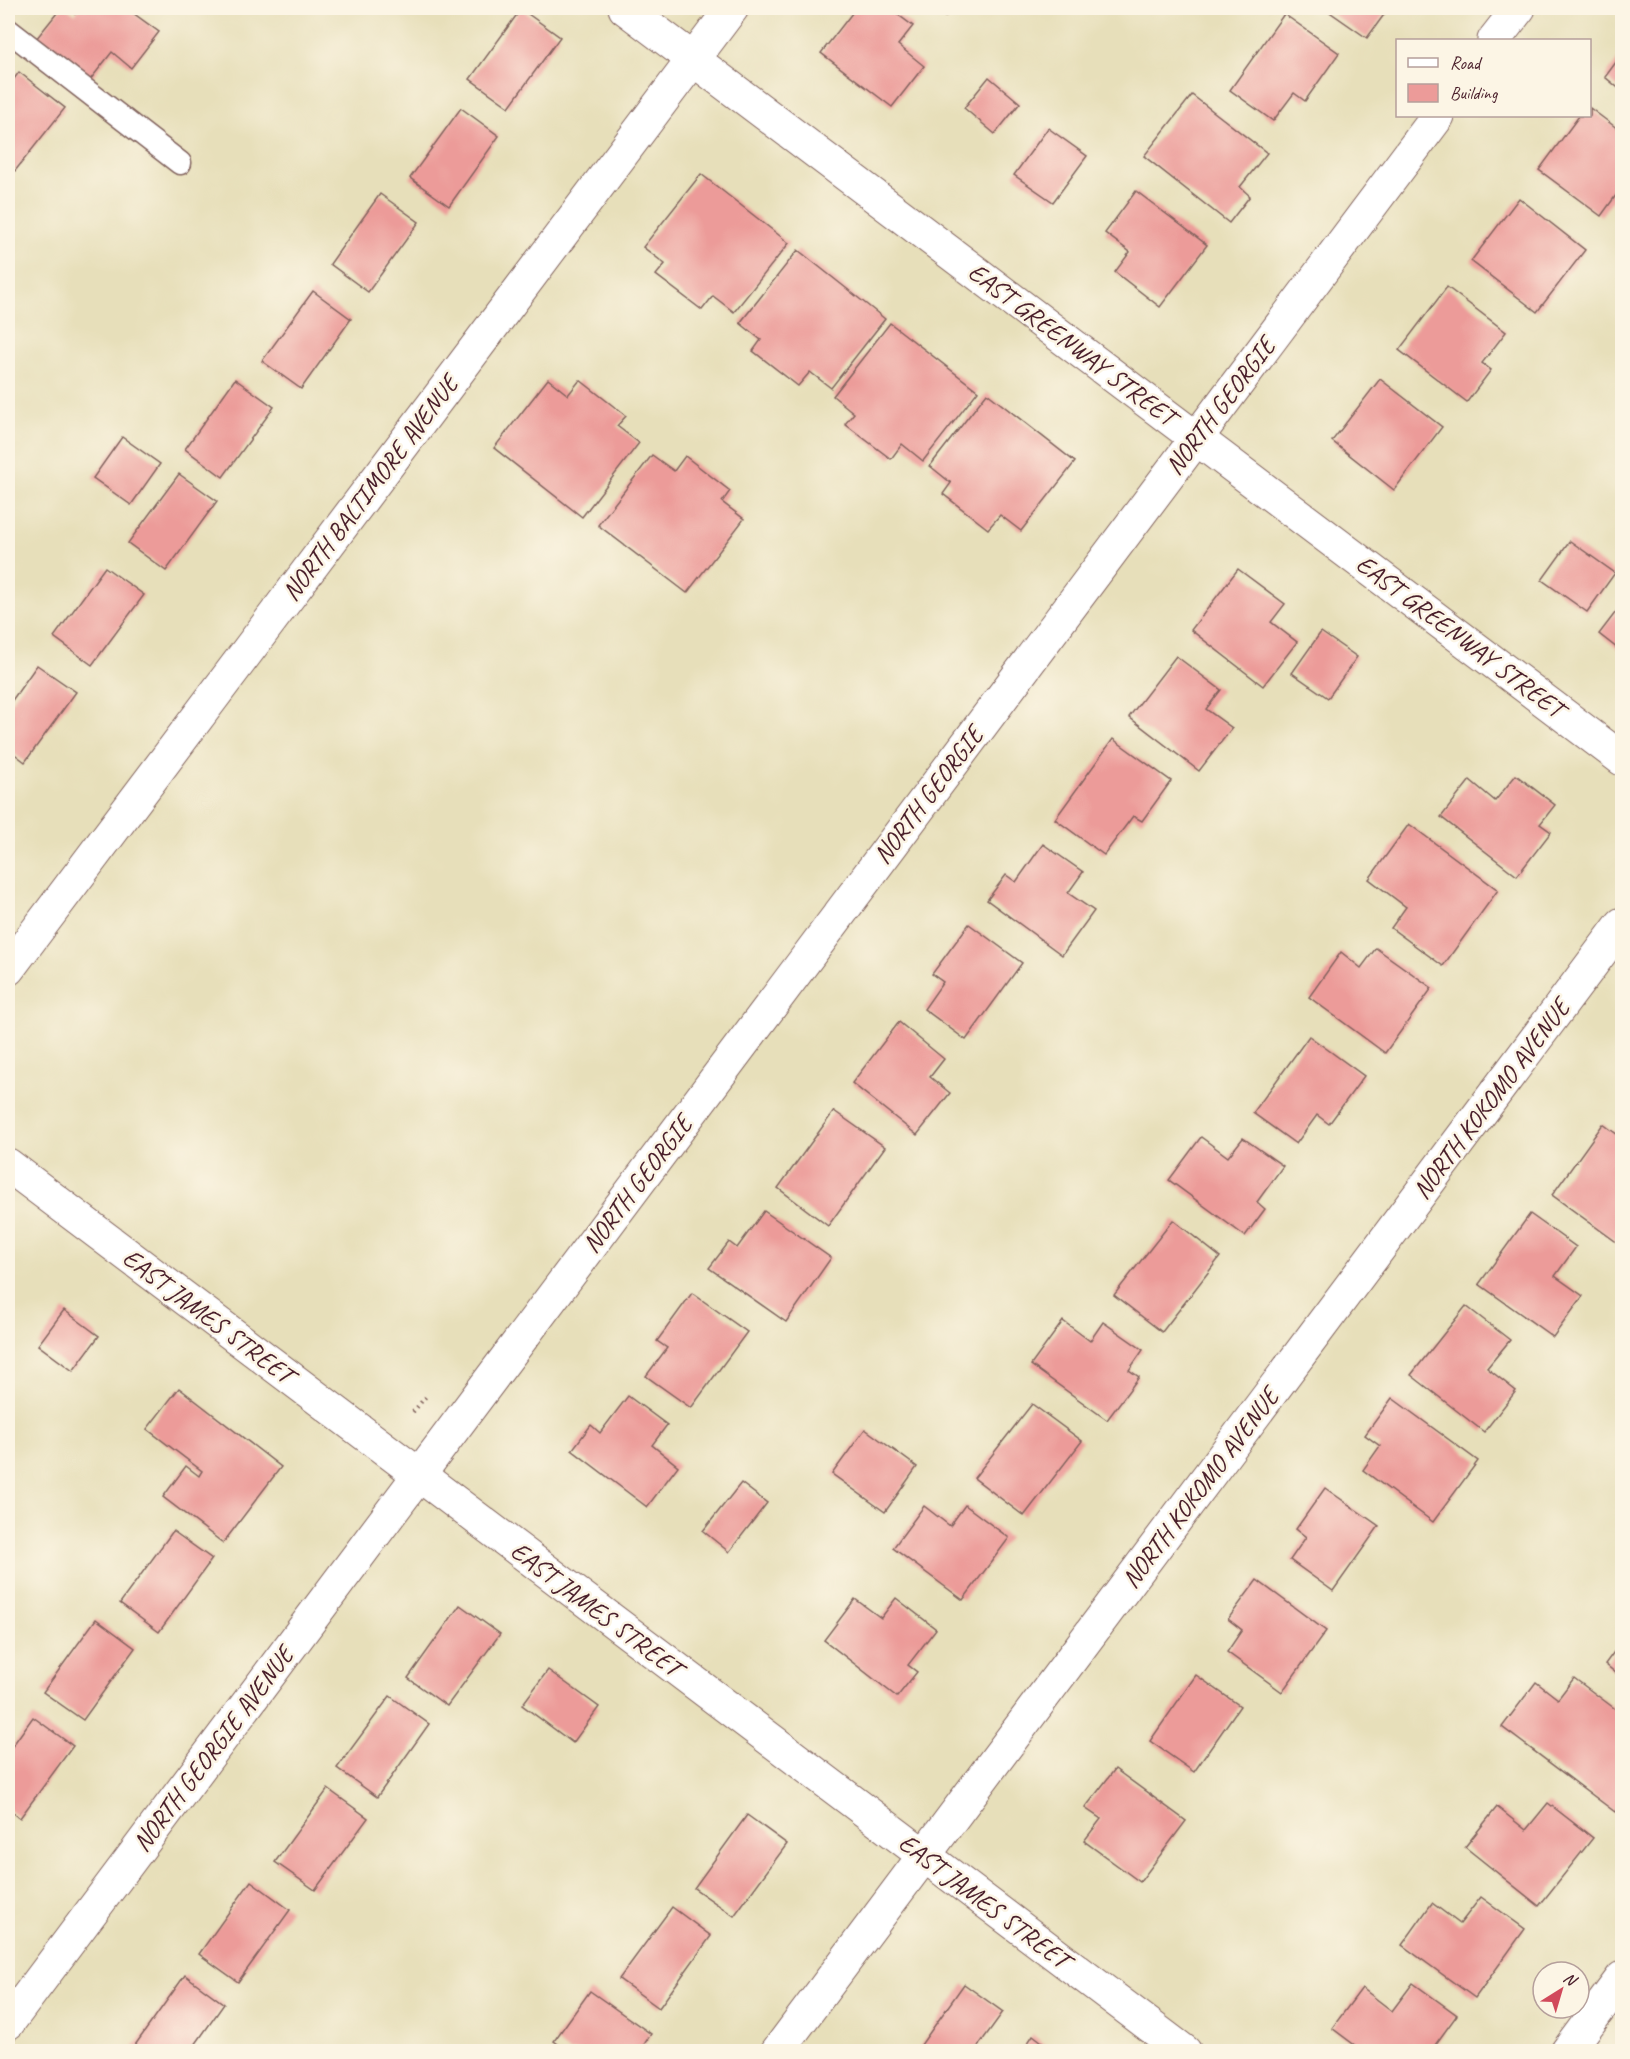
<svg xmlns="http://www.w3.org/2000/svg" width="1630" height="2059" viewBox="0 0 1630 2059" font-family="Caveat,sans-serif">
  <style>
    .building { fill: #ec9b99 }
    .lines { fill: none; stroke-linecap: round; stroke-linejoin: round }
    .service-casing { stroke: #81625d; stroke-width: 25 }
    .minor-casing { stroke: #81625d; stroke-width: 35 }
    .tertiary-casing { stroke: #81625d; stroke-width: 35 }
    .path { stroke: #81625d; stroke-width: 4; stroke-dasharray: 1.5 4.5; stroke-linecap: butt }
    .service { stroke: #fff; stroke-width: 22 }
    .minor { stroke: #fff; stroke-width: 33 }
    .tertiary { stroke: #fff; stroke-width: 33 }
    .labels { text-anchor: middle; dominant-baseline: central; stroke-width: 5; stroke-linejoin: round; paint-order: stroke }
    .street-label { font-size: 26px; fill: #4a1f2b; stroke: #fcf5e5 }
  </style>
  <rect width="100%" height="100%" fill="#fcf5e5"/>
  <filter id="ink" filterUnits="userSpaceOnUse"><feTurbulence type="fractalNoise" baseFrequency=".0167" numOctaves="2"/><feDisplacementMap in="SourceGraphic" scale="12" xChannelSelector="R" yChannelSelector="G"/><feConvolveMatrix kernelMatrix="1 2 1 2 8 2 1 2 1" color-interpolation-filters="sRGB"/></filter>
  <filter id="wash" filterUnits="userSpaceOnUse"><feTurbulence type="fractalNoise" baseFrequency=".008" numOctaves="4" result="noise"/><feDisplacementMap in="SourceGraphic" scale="24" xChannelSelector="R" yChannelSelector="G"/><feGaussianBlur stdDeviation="1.35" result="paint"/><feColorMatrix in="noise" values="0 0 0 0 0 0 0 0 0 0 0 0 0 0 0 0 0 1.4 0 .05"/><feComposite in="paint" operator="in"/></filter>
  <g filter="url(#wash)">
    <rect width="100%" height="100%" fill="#e7dfba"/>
    <g id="blocks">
      <g class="building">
        <polygon points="61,8 66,8 75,14 80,8 126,8 159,32 131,68 112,52 90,80 36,39"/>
        <polygon points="856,8 889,8 913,26 898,45 924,66 892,107 821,53"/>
        <polygon points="932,8 952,8 945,17"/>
        <polygon points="1324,8 1380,8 1386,12 1367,38"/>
        <polygon points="521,9 560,37 509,107 470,79"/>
        <polygon points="1284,14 1339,53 1305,101 1294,93 1273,121 1230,90"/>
        <polygon points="1622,54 1622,91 1605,77"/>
        <polygon points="19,72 65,108 15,171 8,165 8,87"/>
        <polygon points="989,77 1020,103 995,134 964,108"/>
        <polygon points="1192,95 1267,153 1240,187 1250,196 1229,223 1144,156"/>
        <polygon points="461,108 499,136 449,206 410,178"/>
        <polygon points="1590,108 1622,132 1622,187 1601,216 1539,170 1579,116 1590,116"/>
        <polygon points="1048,128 1087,156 1053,202 1014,175"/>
        <polygon points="701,174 789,243 734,312 713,296 702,310 656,275 665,264 643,247"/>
        <polygon points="1136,191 1207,245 1160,307 1115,272 1130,252 1105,233"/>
        <polygon points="380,194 419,222 368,292 330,264"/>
        <polygon points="1519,198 1585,250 1537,312 1471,261"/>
        <polygon points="798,250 885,319 831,388 810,372 798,386 753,351 761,340 740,323"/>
        <polygon points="1447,287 1506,332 1482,363 1491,370 1467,402 1399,350"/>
        <polygon points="313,291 351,319 301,389 262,361"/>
        <polygon points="890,323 978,391 923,461 902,444 891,459 845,424 854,413 833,396"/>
        <polygon points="235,379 274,407 223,477 185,449"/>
        <polygon points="548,379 568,395 580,380 626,416 617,426 639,443 582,517 494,448"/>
        <polygon points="1380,379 1442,427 1394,490 1332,441"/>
        <polygon points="987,393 1075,462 1021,531 1000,515 988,529 943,494 951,483 930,466"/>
        <polygon points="122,437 160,464 131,505 93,478"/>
        <polygon points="652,455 674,471 685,456 730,491 722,502 744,519 687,593 598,525"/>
        <polygon points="179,474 217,501 166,571 128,543"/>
        <polygon points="1570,541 1615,573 1587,612 1542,580"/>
        <polygon points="105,567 144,595 92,665 54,637"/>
        <polygon points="1238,569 1285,604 1271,622 1297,642 1263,686 1191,630"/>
        <polygon points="1622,604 1622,652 1599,634"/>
        <polygon points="1321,632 1357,657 1328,698 1292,673"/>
        <polygon points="1176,656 1221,690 1206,709 1232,728 1199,771 1129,717"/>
        <polygon points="37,665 76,692 25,762 8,749 8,706"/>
        <polygon points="1113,739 1171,781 1142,821 1133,816 1104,855 1055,819"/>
        <polygon points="1516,775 1555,805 1540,824 1551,832 1517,876 1441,817 1470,780 1495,801"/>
        <polygon points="1409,824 1498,890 1443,966 1391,928 1406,907 1369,879"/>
        <polygon points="1043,844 1083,872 1068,893 1094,911 1062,955 987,900 1006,875 1016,882"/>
        <polygon points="969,924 1022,963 966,1040 924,1009 943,982 932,974"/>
        <polygon points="1376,948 1432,988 1385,1053 1309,997 1341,952 1361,968"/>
        <polygon points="899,1022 944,1059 930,1077 950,1093 917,1135 852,1083"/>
        <polygon points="1309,1036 1364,1076 1329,1124 1317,1115 1296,1144 1253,1113"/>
        <polygon points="834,1111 885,1147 828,1226 778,1188"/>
        <polygon points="1603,1124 1622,1138 1622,1246 1552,1195"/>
        <polygon points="1201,1137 1228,1157 1243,1138 1283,1166 1257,1202 1265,1209 1245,1236 1169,1180"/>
        <polygon points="764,1211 831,1258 786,1322 709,1268 729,1242 737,1248"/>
        <polygon points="1530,1214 1576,1247 1555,1276 1583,1296 1553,1337 1479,1284"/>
        <polygon points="1173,1220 1220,1257 1162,1332 1114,1295"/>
        <polygon points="692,1293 747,1332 691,1408 646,1376 667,1348 657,1341"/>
        <polygon points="1466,1306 1510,1340 1487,1368 1516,1391 1484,1432 1411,1375"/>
        <polygon points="64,1310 99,1336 73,1371 38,1345"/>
        <polygon points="1063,1321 1090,1341 1103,1322 1143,1350 1129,1370 1139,1377 1107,1420 1031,1365"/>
        <polygon points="179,1388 281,1467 223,1543 163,1497 186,1466 199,1476 202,1471 147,1429"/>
        <polygon points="628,1396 667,1425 652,1445 678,1466 647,1507 572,1450 591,1425 600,1433"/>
        <polygon points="1392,1398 1478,1461 1433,1522 1363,1470 1380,1446 1365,1435"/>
        <polygon points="1032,1404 1082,1441 1024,1516 974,1478"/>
        <polygon points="865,1429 917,1467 885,1512 832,1474"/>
        <polygon points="741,1483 767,1503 729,1552 703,1531"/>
        <polygon points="1325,1488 1379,1526 1333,1591 1290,1560 1306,1537 1296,1529"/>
        <polygon points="965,1505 1009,1538 963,1600 893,1548 924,1506 950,1526"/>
        <polygon points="173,1531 212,1559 159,1632 120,1603"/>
        <polygon points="1257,1580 1326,1631 1282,1692 1227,1652 1242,1630 1228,1619"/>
        <polygon points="896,1598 936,1629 908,1665 917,1672 897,1697 824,1640 855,1599 881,1618"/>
        <polygon points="460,1605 500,1634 447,1706 408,1678"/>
        <polygon points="96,1619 135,1648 83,1720 43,1692"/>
        <polygon points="1622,1641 1622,1678 1605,1664"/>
        <polygon points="548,1670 599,1707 573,1743 522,1705"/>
        <polygon points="1196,1675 1240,1706 1194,1772 1150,1741"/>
        <polygon points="1574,1678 1622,1714 1622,1802 1615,1812 1502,1727 1536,1682 1558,1699"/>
        <polygon points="390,1696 429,1724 377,1797 337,1768"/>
        <polygon points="33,1717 73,1746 20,1818 8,1809 8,1752"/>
        <polygon points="1115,1769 1186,1821 1140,1882 1084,1841 1101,1819 1085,1808"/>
        <polygon points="328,1789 368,1818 315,1890 275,1862"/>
        <polygon points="1548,1803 1593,1838 1539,1906 1465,1847 1497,1807 1526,1830"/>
        <polygon points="747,1815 787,1844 734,1916 694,1888"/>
        <polygon points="251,1881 290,1910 238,1982 199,1954"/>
        <polygon points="1481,1897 1525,1929 1475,1998 1402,1945 1432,1903 1460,1924"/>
        <polygon points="672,1907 711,1936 659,2008 619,1979"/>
        <polygon points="185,1975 224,2004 190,2052 137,2052 133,2048"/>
        <polygon points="1413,1983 1457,2015 1430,2052 1364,2052 1332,2028 1362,1988 1392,2011"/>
        <polygon points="964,1984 1003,2012 974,2052 916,2052"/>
        <polygon points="590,1991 651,2034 639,2052 569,2052 554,2041"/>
        <polygon points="1033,2035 1055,2052 1022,2052"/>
      </g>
    </g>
  </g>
  <g filter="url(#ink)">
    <use href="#blocks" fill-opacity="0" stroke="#81625d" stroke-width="1.5"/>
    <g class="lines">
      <defs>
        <polyline id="service" points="8,30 180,163"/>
        <g id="minor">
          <polyline points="625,8 1622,759"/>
          <polyline points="1494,40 1519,8"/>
          <polyline points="8,969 732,8"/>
          <polyline points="8,2023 1438,116"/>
          <polyline points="777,2052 1622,924"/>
          <polyline points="1567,2052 1622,1978"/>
        </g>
        <polyline id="tertiary" points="8,1165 1185,2052"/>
      </defs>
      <use href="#service" class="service-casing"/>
      <use href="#minor" class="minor-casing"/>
      <use href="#tertiary" class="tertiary-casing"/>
      <polyline class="path" points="413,1412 427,1395"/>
      <use href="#service" class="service"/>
      <use href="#minor" class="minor"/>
      <use href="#tertiary" class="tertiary"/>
    </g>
  </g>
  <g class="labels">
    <g class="street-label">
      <text transform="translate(1072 344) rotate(37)">EAST GREENWAY STREET</text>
      <text transform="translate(1220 406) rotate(-53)">NORTH GEORGIE</text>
      <text transform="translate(370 488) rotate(-53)">NORTH BALTIMORE AVENUE</text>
      <text transform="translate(1460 636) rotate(37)">EAST GREENWAY STREET</text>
      <text transform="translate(928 795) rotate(-53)">NORTH GEORGIE</text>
      <text transform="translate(1491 1099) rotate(-53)">NORTH KOKOMO AVENUE</text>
      <text transform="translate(637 1184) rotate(-53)">NORTH GEORGIE</text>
      <text transform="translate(208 1316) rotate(37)">EAST JAMES STREET</text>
      <text transform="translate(1200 1488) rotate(-53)">NORTH KOKOMO AVENUE</text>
      <text transform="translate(596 1609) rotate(37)">EAST JAMES STREET</text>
      <text transform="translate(213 1749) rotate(-53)">NORTH GEORGIE AVENUE</text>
      <text transform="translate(984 1901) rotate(37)">EAST JAMES STREET</text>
    </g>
  </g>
  <rect width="1630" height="2059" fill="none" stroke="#fcf5e5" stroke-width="30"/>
  <rect x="1396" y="39" width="195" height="78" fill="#fcf5e5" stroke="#b59f9b" stroke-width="1.5"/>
  <rect x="1408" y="58" width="30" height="9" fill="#ffffff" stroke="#b59f9b" stroke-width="1.5"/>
  <text x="1450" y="69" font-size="18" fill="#4a1f2b">Road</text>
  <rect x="1408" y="84" width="30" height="18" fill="#ec9b99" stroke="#b59f9b" stroke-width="1.5"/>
  <text x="1450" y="99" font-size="18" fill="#4a1f2b">Building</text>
  <g transform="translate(1561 1990) rotate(37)"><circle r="28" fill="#fcf5e5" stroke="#b59f9b" stroke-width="1.5"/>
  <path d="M0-4.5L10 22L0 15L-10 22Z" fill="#d1495b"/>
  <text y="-9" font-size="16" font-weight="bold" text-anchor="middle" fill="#4a1f2b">N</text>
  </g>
</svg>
